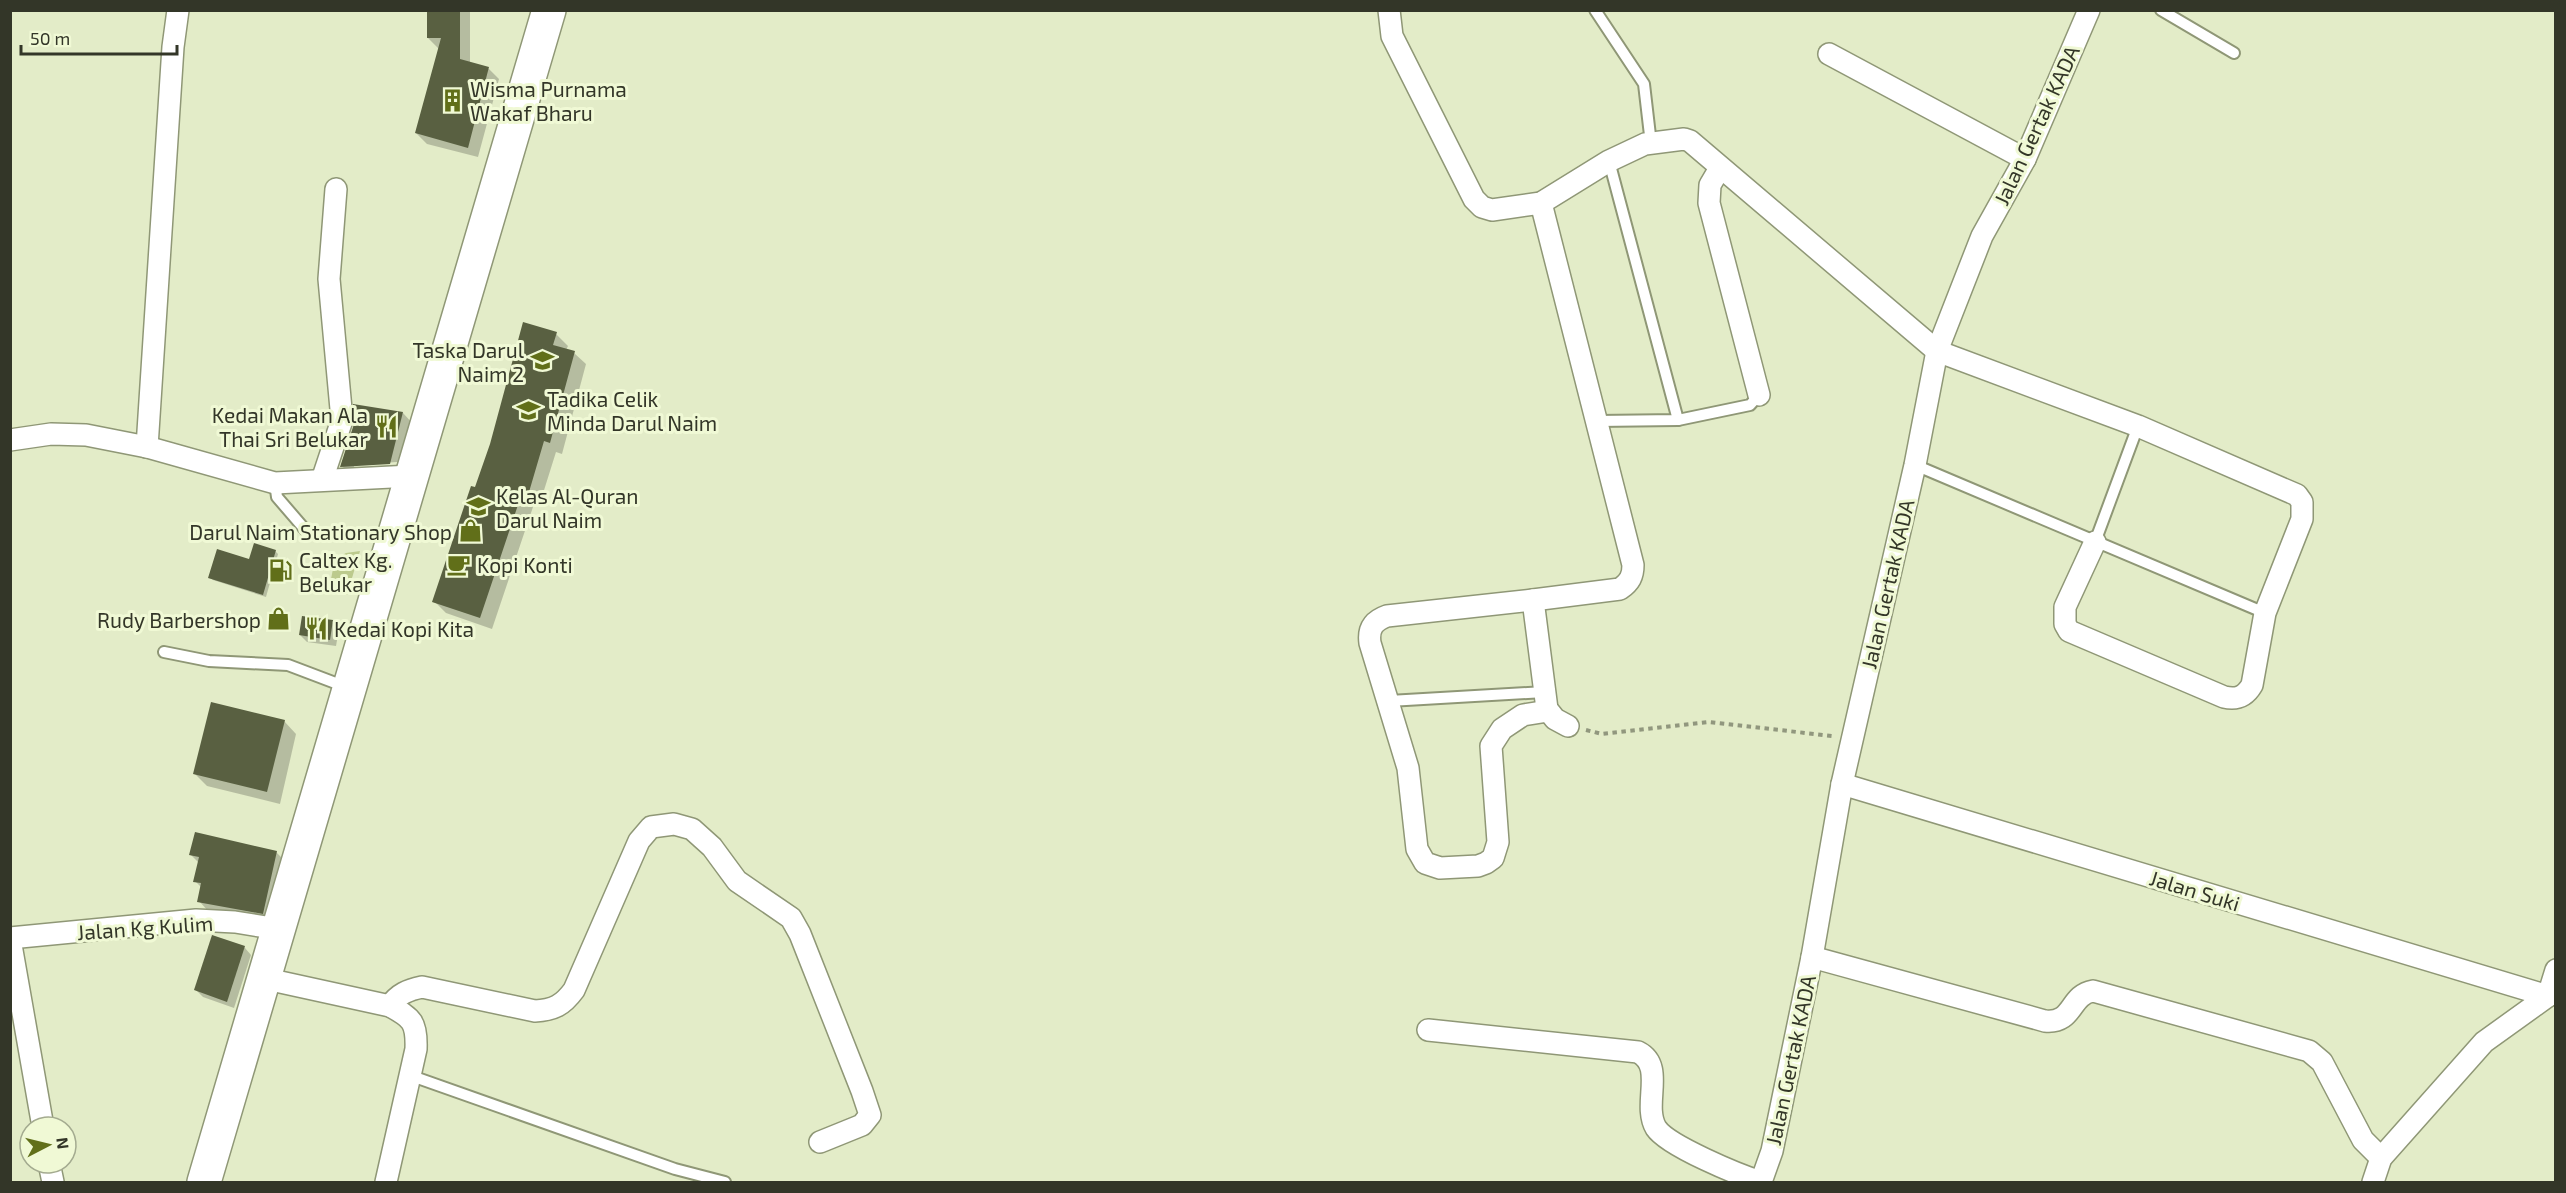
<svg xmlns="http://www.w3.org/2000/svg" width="2566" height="1193" viewBox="0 0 2566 1193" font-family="'Exo 2',sans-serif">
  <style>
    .green { fill: #bcca8d }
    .shadow { fill: #0003; fill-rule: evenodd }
    .building { fill: #596041 }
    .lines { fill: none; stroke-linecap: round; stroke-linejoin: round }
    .service-casing { stroke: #8f9776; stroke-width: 14 }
    .minor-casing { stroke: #8f9776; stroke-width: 24 }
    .primary-casing { stroke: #8f9776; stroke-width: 36 }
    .path { stroke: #91977e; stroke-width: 4; stroke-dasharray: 4.5 4.5; stroke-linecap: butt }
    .service { stroke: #fff; stroke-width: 10 }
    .minor { stroke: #fff; stroke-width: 21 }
    .primary { stroke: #fff; stroke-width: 33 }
    .labels { text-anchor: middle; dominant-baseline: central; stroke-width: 6; stroke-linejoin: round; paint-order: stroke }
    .poi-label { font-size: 21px; fill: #333628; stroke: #f0f9d5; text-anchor: start }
    .street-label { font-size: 21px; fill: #333628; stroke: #f0f9d5 }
  </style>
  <rect width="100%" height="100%" fill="#e3ecc8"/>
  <polygon class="green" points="360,551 347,595 336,588 331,579 335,559 346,553"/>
  <g class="shadow">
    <polygon points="428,10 470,10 470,64 489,69 499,79 478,157 427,144 416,133 439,49 428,38"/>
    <polygon points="556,334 568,346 566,350 574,353 586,364 562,454 556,452 540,503 535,501 492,629 446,613 434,601 476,489"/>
    <path d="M403 413 413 424 400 474 352 477 342 466ZM397 462V465L354 468V465Z"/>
    <polygon points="275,551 278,554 266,597 213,580 210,577"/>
    <polygon points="332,622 339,629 336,646 307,642 300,635"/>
    <polygon points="284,721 296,734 280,804 207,786 195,774"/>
    <polygon points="276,852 287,863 273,923 209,912 199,901 202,888 195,881 199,863 191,855"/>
    <polygon points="213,937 245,948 251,955 234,1008 203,997 196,990"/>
  </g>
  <g class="building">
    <polygon points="427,10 460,10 460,59 489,67 468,148 415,133 441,38 427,38"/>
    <polygon points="523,322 557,332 553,345 575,351 550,443 544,441 529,492 523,490 480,618 432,602 471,486 475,487 490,444"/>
    <polygon points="353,404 403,412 390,464 340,467 354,424"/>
    <polygon points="254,543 276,550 263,595 208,578 217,549 249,559"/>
    <polygon points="302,616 333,620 330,640 299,635"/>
    <polygon points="211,702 285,720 267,792 193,774"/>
    <polygon points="195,832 277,851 263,914 197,902 201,883 193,882 199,857 189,855"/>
    <polygon points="212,935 245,946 227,1002 194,990"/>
  </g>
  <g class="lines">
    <defs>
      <g id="service">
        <polyline points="1595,10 1644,84 1651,144"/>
        <polyline points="2161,10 2234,53"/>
        <polyline points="1609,161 1678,420"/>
        <polyline points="1597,421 1678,420 1750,405 1759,395"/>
        <polyline points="1915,465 2265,613"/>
        <polyline points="275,483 277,497 308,533"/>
        <polyline points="2095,542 2138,426"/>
        <polyline points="164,652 209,661 288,665 346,687"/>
        <polyline points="1389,701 1544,692"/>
        <polyline points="409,1075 675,1169 725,1182"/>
      </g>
      <g id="minor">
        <path d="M1389 10 1392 36 1474 199 1482 207 1492 210 1541 203 1609 161 1645 144 1684 139 1690 141 1937 351 2138 426 2297 495 2302 502V519L2265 613 2252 685C2245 697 2237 700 2224 697L2069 631 2065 624V607L2095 542"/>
        <polyline points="1829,54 2025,159"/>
        <polyline points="1720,168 1710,185 1709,203 1759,395"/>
        <path d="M1541 203 1633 565C1633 576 1630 582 1620 589L1533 600 1547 709 1555 719 1568 726"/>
        <polyline points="10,440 51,434 86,435 147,447 275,483 411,476"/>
        <polyline points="147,447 173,47 178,10"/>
        <polyline points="322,480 342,420 329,279 336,189"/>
        <path d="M1533 600 1387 616C1373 621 1368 629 1370 643L1408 768 1417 849 1425 863 1440 868 1478 866 1486 863 1493 858 1498 842 1491 746 1502 729 1523 715 1548 711"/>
        <polyline points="1842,784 2548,996"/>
        <polyline points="10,938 196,920 235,922 279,929"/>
        <polyline points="10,939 43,1127"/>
        <path d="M1812 957 2045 1021C2074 1024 2069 995 2093 991L2309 1051 2322 1062 2363 1140 2381 1158"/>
        <path d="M262 978 390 1006C412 1018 417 1022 416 1049L386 1182"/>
        <path d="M390 1006C398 994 408 990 422 987L535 1011C554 1010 563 1005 574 990L639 841 651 827 674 824 692 829 712 847 737 881 791 918 800 934 862 1091 870 1115 862 1125 820 1142"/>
        <path d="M1428 1030 1638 1052C1666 1066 1642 1104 1656 1128 1668 1146 1739 1175 1761 1182"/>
        <polyline points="49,1163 53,1182"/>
        <polyline points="1761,1182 1772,1151 1812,957 1842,784 1915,465 1937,351 1982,236 2025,159 2089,10"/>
        <polyline points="2373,1182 2381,1158 2484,1042 2548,996 2556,970"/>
      </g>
      <polyline id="primary" points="204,1182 549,10"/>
    </defs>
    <use href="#service" class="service-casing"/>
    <use href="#minor" class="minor-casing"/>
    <use href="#primary" class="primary-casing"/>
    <polyline class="path" points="1586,730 1602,734 1709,722 1832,736"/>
    <use href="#service" class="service"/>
    <use href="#minor" class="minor"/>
    <use href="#primary" class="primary"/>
  </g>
  <defs>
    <symbol id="building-bare" viewBox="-9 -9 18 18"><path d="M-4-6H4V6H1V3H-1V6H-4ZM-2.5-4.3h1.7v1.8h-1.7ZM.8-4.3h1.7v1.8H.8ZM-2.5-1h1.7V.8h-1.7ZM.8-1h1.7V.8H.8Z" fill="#616f19" stroke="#f0f9d5" stroke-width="2.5" paint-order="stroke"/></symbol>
    <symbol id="school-bare" viewBox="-9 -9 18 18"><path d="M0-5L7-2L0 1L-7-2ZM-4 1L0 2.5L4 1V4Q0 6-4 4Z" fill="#616f19" stroke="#f0f9d5" stroke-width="2.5" paint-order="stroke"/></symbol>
    <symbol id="restaurant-bare" viewBox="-9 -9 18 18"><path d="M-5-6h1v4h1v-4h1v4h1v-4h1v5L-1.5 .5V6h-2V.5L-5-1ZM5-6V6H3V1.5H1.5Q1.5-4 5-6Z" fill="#616f19" stroke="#f0f9d5" stroke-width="2.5" paint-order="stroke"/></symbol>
    <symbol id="shop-bare" viewBox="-9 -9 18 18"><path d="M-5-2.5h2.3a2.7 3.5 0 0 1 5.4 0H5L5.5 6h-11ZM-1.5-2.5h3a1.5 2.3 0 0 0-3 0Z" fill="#616f19" stroke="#f0f9d5" stroke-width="2.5" paint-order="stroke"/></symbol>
    <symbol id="cafe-bare" viewBox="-9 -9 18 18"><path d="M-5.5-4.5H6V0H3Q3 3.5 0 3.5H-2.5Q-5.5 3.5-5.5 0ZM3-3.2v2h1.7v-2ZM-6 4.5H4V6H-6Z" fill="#616f19" stroke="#f0f9d5" stroke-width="2.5" paint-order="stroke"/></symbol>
    <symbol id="fuel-bare" viewBox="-9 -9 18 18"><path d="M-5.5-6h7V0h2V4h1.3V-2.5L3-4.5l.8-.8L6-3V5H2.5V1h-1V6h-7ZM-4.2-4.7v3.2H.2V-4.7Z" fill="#616f19" stroke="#f0f9d5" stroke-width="2.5" paint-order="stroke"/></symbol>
  </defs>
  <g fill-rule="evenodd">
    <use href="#building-bare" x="436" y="84" width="33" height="33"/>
    <use href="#school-bare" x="526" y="344" width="33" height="33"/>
    <use href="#school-bare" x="512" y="394" width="33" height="33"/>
    <use href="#restaurant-bare" x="370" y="410" width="33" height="33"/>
    <use href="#school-bare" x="462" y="490" width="33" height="33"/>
    <use href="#shop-bare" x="454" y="514" width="33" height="33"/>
    <use href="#cafe-bare" x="442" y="548" width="33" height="33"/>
    <use href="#fuel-bare" x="264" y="554" width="33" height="33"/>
    <use href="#shop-bare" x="262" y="602" width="33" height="33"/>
    <use href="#restaurant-bare" x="300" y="612" width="33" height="33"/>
  </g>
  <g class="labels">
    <g class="poi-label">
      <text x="470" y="88">Wisma Purnama<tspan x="470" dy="24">Wakaf Bharu</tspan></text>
      <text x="524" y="349" text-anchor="end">Taska Darul<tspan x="524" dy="24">Naim 2</tspan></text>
      <text x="547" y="398">Tadika Celik<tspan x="547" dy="24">Minda Darul Naim</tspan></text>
      <text x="368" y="414" text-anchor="end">Kedai Makan Ala<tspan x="368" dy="24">Thai Sri Belukar</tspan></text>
      <text x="496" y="495">Kelas Al-Quran<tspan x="496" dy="24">Darul Naim</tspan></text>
      <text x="452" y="531" text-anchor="end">Darul Naim Stationary Shop</text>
      <text x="299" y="559">Caltex Kg.<tspan x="299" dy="24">Belukar</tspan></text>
      <text x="477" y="564">Kopi Konti</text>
      <text x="261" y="619" text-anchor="end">Rudy Barbershop</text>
      <text x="334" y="628">Kedai Kopi Kita</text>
    </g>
    <g class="street-label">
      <text transform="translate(2036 125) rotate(-65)">Jalan Gertak KADA</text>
      <text transform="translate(1887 584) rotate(-77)">Jalan Gertak KADA</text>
      <text transform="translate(2195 890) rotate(17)">Jalan Suki</text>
      <text transform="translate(145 927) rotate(-4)">Jalan Kg Kulim</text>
      <text transform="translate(1790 1060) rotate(-78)">Jalan Gertak KADA</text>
    </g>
  </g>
  <rect width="2566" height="1193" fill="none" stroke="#333628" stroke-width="24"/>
  <g transform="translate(48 1145) rotate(83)"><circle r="28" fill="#f0f9d5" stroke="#a4ab90" stroke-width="1.5"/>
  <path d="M0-4.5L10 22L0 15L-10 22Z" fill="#616f19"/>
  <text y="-9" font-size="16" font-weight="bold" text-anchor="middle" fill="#333628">N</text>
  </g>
  <path d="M21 45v9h156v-9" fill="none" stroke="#333628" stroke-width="3"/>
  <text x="30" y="45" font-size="18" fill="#333628" stroke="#f0f9d5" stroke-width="4.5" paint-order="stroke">50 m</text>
</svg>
